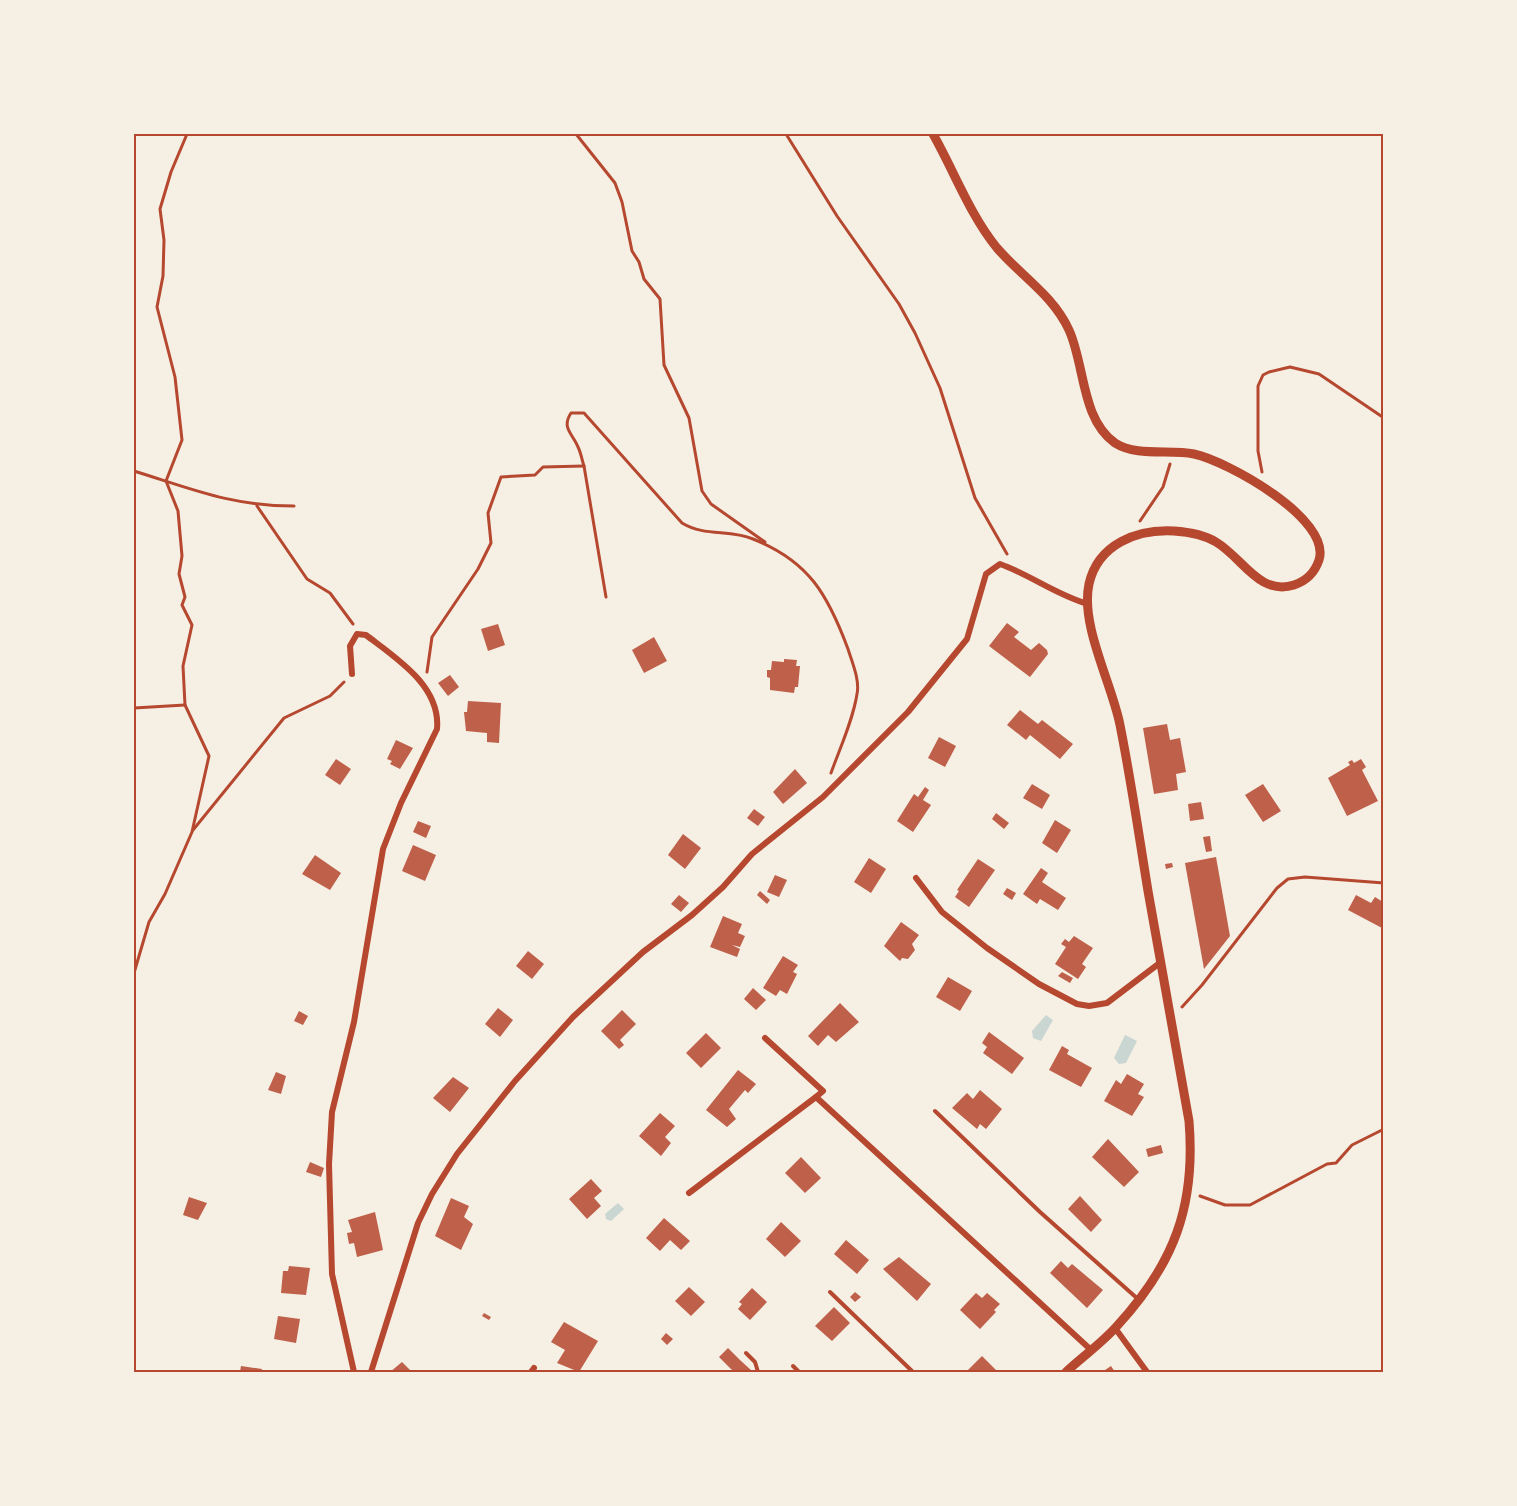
<svg xmlns="http://www.w3.org/2000/svg" width="1517" height="1506" viewBox="0 0 1517 1506" font-family="'DM Sans',sans-serif">
  <style>
    .water { fill: #c9d6d2 }
    .building { fill: #bf614a }
    .lines { fill: none; stroke-linecap: round; stroke-linejoin: round }
    .path { stroke: #b5482f; stroke-width: 3 }
    .service { stroke: #b5482f; stroke-width: 4 }
    .minor { stroke: #b5482f; stroke-width: 6 }
    .tertiary { stroke: #b5482f; stroke-width: 9 }
    .neatline { fill: none; stroke: #b5482f; stroke-width: 2 }
  </style>
  <rect width="100%" height="100%" fill="#f6efe4"/>
  <g class="water">
    <polygon points="1046,1015 1053,1020 1041,1041 1033,1038 1032,1031"/>
    <polygon points="1125,1035 1137,1041 1126,1063 1119,1064 1114,1058"/>
    <polygon points="618,1203 624,1209 611,1221 606,1219 605,1214"/>
  </g>
  <g class="building">
    <polygon points="1007,623 1019,632 1014,637 1031,650 1039,643 1047,650 1048,654 1030,677 989,646"/>
    <polygon points="498,624 505,645 488,651 481,629"/>
    <polygon points="654,637 667,661 644,673 632,650"/>
    <polygon points="784,659 797,660 796,666 800,666 798,687 795,687 794,693 770,690 770,678 767,677 767,670 771,670 772,661 784,662"/>
    <polygon points="450,675 459,687 448,696 438,683"/>
    <polygon points="468,701 501,703 499,743 487,742 487,733 466,731 464,712 467,712"/>
    <polygon points="1020,710 1038,724 1042,720 1073,744 1060,759 1030,735 1026,740 1007,725"/>
    <polygon points="1167,724 1170,740 1180,738 1186,772 1176,774 1178,790 1154,794 1143,728"/>
    <polygon points="939,737 956,746 945,767 928,758"/>
    <polygon points="396,740 413,748 400,769 390,764 392,761 387,759"/>
    <polygon points="336,759 351,769 340,785 325,775"/>
    <polygon points="1361,759 1366,767 1362,770 1378,801 1347,816 1328,778 1350,765 1348,762 1352,760 1354,763"/>
    <polygon points="795,769 807,783 783,804 773,792"/>
    <polygon points="1032,784 1050,795 1042,809 1023,798"/>
    <polygon points="1263,784 1281,811 1263,822 1245,795"/>
    <polygon points="925,787 929,790 923,800 931,805 913,832 897,821 914,794 918,797"/>
    <polygon points="1201,802 1204,819 1190,821 1188,804"/>
    <polygon points="754,809 765,817 758,826 747,818"/>
    <polygon points="996,813 1009,823 1004,829 992,819"/>
    <polygon points="1055,820 1071,830 1057,853 1042,843"/>
    <polygon points="418,821 431,826 426,838 413,832"/>
    <polygon points="683,834 701,848 685,869 668,855"/>
    <polygon points="1210,836 1212,851 1206,852 1203,837"/>
    <polygon points="413,845 436,855 425,881 402,871"/>
    <polygon points="315,855 341,873 330,890 302,874"/>
    <polygon points="1216,857 1230,936 1204,969 1185,863"/>
    <polygon points="869,858 886,869 871,893 854,882"/>
    <polygon points="978,859 995,870 969,907 955,897 959,891 957,890"/>
    <polygon points="1172,863 1173,867 1166,869 1165,864"/>
    <polygon points="1041,868 1048,873 1042,882 1066,898 1058,910 1040,899 1037,904 1023,894"/>
    <polygon points="775,875 787,880 779,897 767,892"/>
    <polygon points="1007,888 1016,893 1012,900 1003,894"/>
    <polygon points="760,891 770,900 767,904 757,895"/>
    <polygon points="679,895 689,903 681,912 671,904"/>
    <polygon points="1356,895 1371,903 1375,897 1383,902 1382,928 1348,910"/>
    <polygon points="723,916 742,924 738,933 745,936 740,947 732,945 740,949 737,957 710,947"/>
    <polygon points="901,922 919,935 912,944 915,950 908,959 902,958 900,961 884,946"/>
    <polygon points="1074,936 1093,948 1082,964 1086,967 1078,979 1055,964 1066,947 1061,944 1065,939 1069,942"/>
    <polygon points="528,951 544,964 532,979 516,966"/>
    <polygon points="783,956 798,965 793,972 797,974 787,994 780,990 776,996 763,988"/>
    <polygon points="1062,972 1073,978 1070,983 1058,976"/>
    <polygon points="948,977 972,991 960,1011 936,997"/>
    <polygon points="753,988 766,1000 756,1010 744,999"/>
    <polygon points="840,1003 859,1022 836,1042 828,1035 818,1046 808,1036"/>
    <polygon points="498,1008 513,1020 500,1037 485,1024"/>
    <polygon points="622,1010 636,1024 620,1040 624,1045 619,1049 601,1031"/>
    <polygon points="299,1011 308,1016 303,1025 294,1021"/>
    <polygon points="989,1032 1024,1058 1012,1074 983,1053 987,1047 982,1043"/>
    <polygon points="706,1033 721,1048 701,1068 686,1053"/>
    <polygon points="1062,1046 1069,1050 1067,1054 1092,1068 1081,1087 1049,1070"/>
    <polygon points="738,1070 756,1084 748,1093 745,1090 729,1109 736,1119 727,1127 706,1110"/>
    <polygon points="276,1072 286,1076 281,1094 268,1090"/>
    <polygon points="1127,1074 1144,1084 1138,1094 1144,1097 1132,1116 1104,1101 1116,1080 1121,1084"/>
    <polygon points="453,1077 469,1088 450,1112 433,1098"/>
    <polygon points="980,1090 1002,1109 986,1129 980,1124 977,1129 952,1108 967,1093 973,1099"/>
    <polygon points="660,1113 675,1126 665,1137 671,1143 661,1156 639,1136"/>
    <polygon points="1108,1139 1139,1172 1124,1187 1092,1157"/>
    <polygon points="1161,1145 1163,1153 1148,1157 1146,1149"/>
    <polygon points="801,1157 821,1178 805,1193 785,1173"/>
    <polygon points="310,1162 324,1168 321,1177 306,1172"/>
    <polygon points="591,1179 602,1191 594,1198 601,1206 587,1219 569,1199"/>
    <polygon points="1080,1196 1102,1220 1091,1232 1068,1209"/>
    <polygon points="189,1197 207,1203 198,1220 183,1215"/>
    <polygon points="451,1198 469,1206 464,1217 473,1224 461,1250 435,1236"/>
    <polygon points="375,1212 383,1250 357,1257 354,1243 349,1244 347,1233 352,1232 348,1220"/>
    <polygon points="664,1218 690,1241 681,1250 670,1240 660,1251 646,1238"/>
    <polygon points="781,1222 801,1241 785,1257 766,1239"/>
    <polygon points="846,1240 869,1260 857,1274 834,1254"/>
    <polygon points="899,1257 931,1284 917,1301 883,1269"/>
    <polygon points="1061,1261 1068,1268 1072,1264 1103,1290 1087,1308 1050,1273"/>
    <polygon points="289,1266 310,1268 306,1295 281,1293 283,1271 288,1271"/>
    <polygon points="689,1287 705,1302 691,1316 675,1301"/>
    <polygon points="752,1288 767,1302 750,1320 738,1309 742,1304 739,1302"/>
    <polygon points="855,1292 861,1297 855,1302 850,1297"/>
    <polygon points="976,1293 982,1298 987,1293 1000,1304 994,1310 996,1312 980,1329 960,1310"/>
    <polygon points="834,1307 850,1323 832,1341 815,1326"/>
    <polygon points="484,1313 491,1317 489,1320 482,1316"/>
    <polygon points="278,1316 300,1319 296,1343 274,1339"/>
    <polygon points="564,1322 598,1341 579,1372 557,1363 565,1350 551,1342"/>
    <polygon points="666,1333 673,1339 667,1345 661,1339"/>
    <polygon points="728,1348 740,1360 752,1371 735,1372 731,1369 719,1357"/>
    <polygon points="982,1356 998,1372 966,1372"/>
    <polygon points="402,1362 412,1372 390,1372"/>
    <polygon points="241,1366 262,1369 261,1372 240,1372"/>
    <polygon points="1111,1366 1115,1372 1102,1372"/>
  </g>
  <g class="lines">
    <g class="path">
      <polyline points="576,134 615,183 622,202 632,251 639,262 644,279 660,299 664,365 689,418 702,491 711,504 765,542"/>
      <polyline points="786,134 837,216 899,304 915,333 940,388 975,498 1007,554"/>
      <path d="M134 471C192 489 231 506 294 506"/>
      <polyline points="1262,472 1258,451 1258,386 1263,375 1269,372 1290,367 1319,374 1384,418"/>
      <polyline points="257,506 307,579 330,593 353,624"/>
      <polyline points="1140,521 1163,487 1170,464"/>
      <path d="M606 597 584 466C582 460 581 453 578 447 573 434 561 428 571 413H584L682 523C705 537 729 529 753 539 809 561 828 595 848 649 852 662 860 680 857 694 853 720 840 748 831 773"/>
      <polyline points="427,672 432,637 478,569 491,543 488,513 501,477 535,475 543,467 584,466"/>
      <polyline points="134,708 185,705"/>
      <polyline points="193,830 284,718 330,696 344,682"/>
      <polyline points="134,973 149,922 165,894 192,832 209,756 185,705 183,666 192,625 182,605 185,597 179,574 182,556 178,511 166,481 182,440 175,377 157,307 163,276 164,240 160,209 171,172 187,134"/>
      <polyline points="1182,1007 1202,985 1277,888 1288,879 1305,877 1384,883"/>
      <polyline points="1200,1196 1225,1205 1250,1205 1327,1164 1336,1163 1352,1145 1384,1129"/>
    </g>
    <g class="service">
      <polyline points="935,1111 1040,1212 1139,1300"/>
      <polyline points="830,1292 913,1372"/>
      <polyline points="746,1353 755,1362 758,1372"/>
      <polyline points="793,1366 799,1372"/>
    </g>
    <g class="minor">
      <path d="M352 674 350 646 357 634 366 635C396 658 441 686 437 729L401 803 383 849 354 1022 332 1112 329 1164 332 1274 354 1372"/>
      <polyline points="916,878 942,912 987,948 1039,984 1077,1004 1089,1006 1107,1003 1161,962"/>
      <polyline points="765,1038 823,1091 816,1097 1090,1349"/>
      <polyline points="689,1193 816,1097"/>
      <polyline points="1115,1328 1147,1372"/>
      <path d="M371 1372 418 1223 432 1194 457 1154 515 1081 573 1017 643 952 692 915 723 887 752 854 823 797 908 712 967 639 986 574 1000 564C1031 575 1056 595 1088 604"/>
      <polyline points="531,1372 534,1368"/>
    </g>
    <path class="tertiary" d="M933 134C954 171 970 215 997 248 1021 276 1053 295 1069 330 1085 365 1081 419 1115 443 1137 457 1169 449 1194 454 1227 461 1332 519 1319 560 1315 572 1306 581 1294 585 1259 596 1243 558 1216 542 1203 534 1189 532 1174 531 1137 529 1098 544 1089 584 1080 625 1112 684 1120 725 1131 780 1139 836 1148 891 1161 968 1176 1044 1189 1121 1196 1206 1174 1264 1117 1326 1102 1343 1082 1357 1066 1372"/>
  </g>
  <rect width="1517" height="1506" fill="none" stroke="#f6efe4" stroke-width="270"/>
  <rect x="135" y="135" width="1247" height="1236" class="neatline"/>
</svg>
